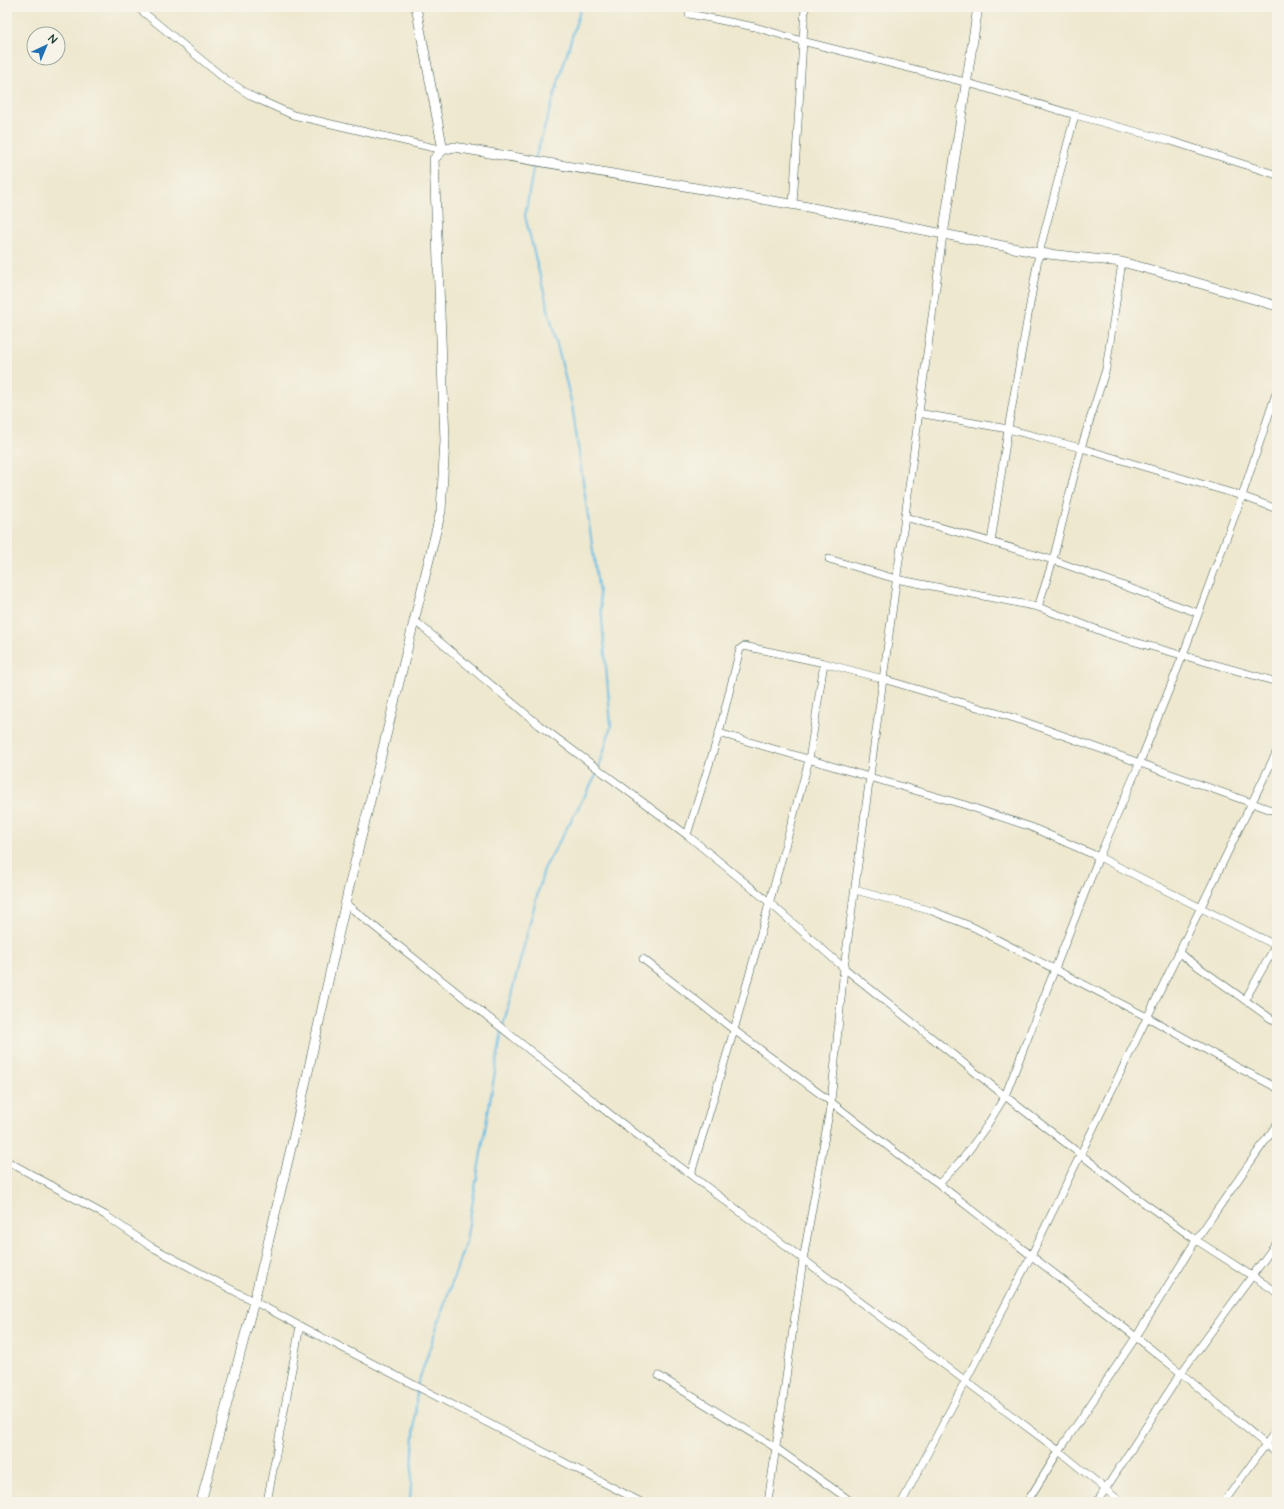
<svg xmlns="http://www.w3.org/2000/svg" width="1284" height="1509" viewBox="0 0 1284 1509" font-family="'Architects Daughter',sans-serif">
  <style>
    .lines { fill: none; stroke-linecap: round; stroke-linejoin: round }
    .stream { stroke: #6abee6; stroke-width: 2 }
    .minor-casing { stroke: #3e574b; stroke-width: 8 }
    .tertiary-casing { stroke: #3e574b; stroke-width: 10 }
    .minor { stroke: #fff; stroke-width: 7 }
    .tertiary { stroke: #fff; stroke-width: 9 }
  </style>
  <rect width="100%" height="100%" fill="#f7f3e8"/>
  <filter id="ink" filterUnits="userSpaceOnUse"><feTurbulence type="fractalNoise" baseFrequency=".025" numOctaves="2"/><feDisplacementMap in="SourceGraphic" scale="8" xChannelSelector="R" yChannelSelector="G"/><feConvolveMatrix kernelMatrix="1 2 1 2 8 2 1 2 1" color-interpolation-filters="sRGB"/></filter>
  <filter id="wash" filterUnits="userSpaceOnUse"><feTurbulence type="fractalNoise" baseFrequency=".012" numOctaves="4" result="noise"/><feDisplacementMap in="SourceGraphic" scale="16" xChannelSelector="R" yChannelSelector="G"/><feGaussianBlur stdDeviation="0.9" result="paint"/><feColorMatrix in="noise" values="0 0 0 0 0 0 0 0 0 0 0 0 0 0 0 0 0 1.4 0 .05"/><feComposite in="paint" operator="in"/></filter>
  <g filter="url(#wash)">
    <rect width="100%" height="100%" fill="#eee8cf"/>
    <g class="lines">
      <g class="stream">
        <polyline points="535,159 581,7"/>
        <polyline points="534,163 525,216 572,405 601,607 611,726 599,768"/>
        <polyline points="503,1026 544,869 598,772"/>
        <polyline points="410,1502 417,1386 466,1241 502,1031"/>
      </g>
    </g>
  </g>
  <g filter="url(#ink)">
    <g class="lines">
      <defs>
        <g id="minor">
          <polyline points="137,7 225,79 253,97 293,115 443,150"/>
          <polyline points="689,14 755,27 802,41 965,82 1075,115 1171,141 1277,175"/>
          <polyline points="793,205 805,7"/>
          <polyline points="918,413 1008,429 1081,448 1242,496 1277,509"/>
          <polyline points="905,517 1053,560 1198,613"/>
          <polyline points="991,542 1008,429 1039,253 1075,115"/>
          <polyline points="829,559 896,579 1038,607 1114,636 1277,682"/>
          <polyline points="1038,607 1053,560 1081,448 1106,369 1122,262"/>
          <polyline points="414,620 539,725 687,835 770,903 844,968 1005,1096 1133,1195 1196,1240 1277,1292"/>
          <polyline points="719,733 965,805 1031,827 1099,857 1277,946"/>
          <polyline points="687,835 719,733 740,649 744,646 824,663 883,679 1017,719 1277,812"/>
          <polyline points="855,890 932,911 973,927 1147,1017 1239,1068 1277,1088"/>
          <polyline points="346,904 611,1115 1059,1451 1121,1502"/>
          <polyline points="1179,953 1277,1023"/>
          <polyline points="643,959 734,1030 831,1102 908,1162 939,1184 1136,1337 1181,1373 1277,1454"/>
          <polyline points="1245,1000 1277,943"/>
          <polyline points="7,1161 105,1215 150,1246 300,1326 641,1502"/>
          <polyline points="691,1174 734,1030 809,760 824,663"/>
          <polyline points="939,1184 964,1157 986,1127 1005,1096 1099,857 1140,762 1183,655 1242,496 1277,390"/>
          <polyline points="659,1376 776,1448 852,1502"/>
          <polyline points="267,1502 300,1326"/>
          <polyline points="768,1502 803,1260 831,1102 844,968 943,235"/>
          <polyline points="902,1502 1031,1256 1277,751"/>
          <polyline points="1027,1502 1059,1451 1136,1337 1196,1240 1277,1124"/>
          <polyline points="1097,1502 1181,1373 1277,1242"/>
          <polyline points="1224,1502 1277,1429"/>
        </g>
        <g id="tertiary">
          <polyline points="416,7 443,150"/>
          <polyline points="943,235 978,7"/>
          <polyline points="201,1502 254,1301 292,1144 349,887 441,511 445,440 434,159 443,150 454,147 808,207 1039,253 1122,262 1174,276 1277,306"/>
        </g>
      </defs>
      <use href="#minor" class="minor-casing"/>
      <use href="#tertiary" class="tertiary-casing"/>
      <use href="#minor" class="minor"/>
      <use href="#tertiary" class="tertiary"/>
    </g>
  </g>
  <rect width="1284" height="1509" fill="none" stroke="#f7f3e8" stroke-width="24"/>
  <g transform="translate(46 46) rotate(44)"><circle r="19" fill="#f7f3e8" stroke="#a1aaa0"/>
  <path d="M0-3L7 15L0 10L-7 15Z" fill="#1f6fb2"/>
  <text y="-6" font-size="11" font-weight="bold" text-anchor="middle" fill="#1f3d34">N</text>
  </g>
</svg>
